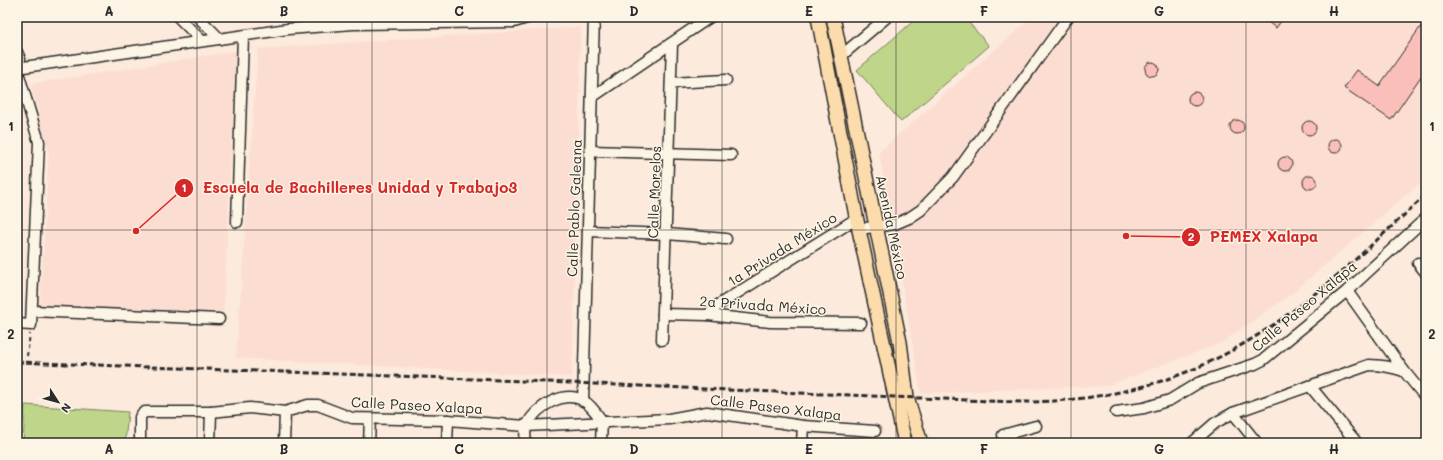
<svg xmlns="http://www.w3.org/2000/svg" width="1443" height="460" viewBox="0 0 1443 460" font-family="Mali,sans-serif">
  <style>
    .built { fill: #fcddd2 }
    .green { fill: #bfd58a; stroke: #75805a }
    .building { fill: #fbbfba; stroke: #2b2b2b }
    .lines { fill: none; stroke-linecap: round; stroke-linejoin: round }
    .minor-casing { stroke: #2b2b2b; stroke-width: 13 }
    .major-casing { stroke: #2b2b2b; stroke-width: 16 }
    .path { stroke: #2b2b2b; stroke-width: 2; stroke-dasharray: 4 3; stroke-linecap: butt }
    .minor { stroke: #fcf5e5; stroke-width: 10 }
    .major { stroke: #fcdcac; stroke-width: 13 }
    .rail { stroke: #2b2b2b; stroke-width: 3; stroke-dasharray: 6 3; stroke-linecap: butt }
    .grid { fill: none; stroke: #2b2b2b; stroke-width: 1; stroke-opacity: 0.55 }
    .labels { text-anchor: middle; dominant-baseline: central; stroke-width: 3; stroke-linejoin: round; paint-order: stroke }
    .street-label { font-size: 14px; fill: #2b2b2b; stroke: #fcf5e5 }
    .leader { fill: none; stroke: #d62828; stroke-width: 1.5 }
    .callout-dot { fill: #d62828; stroke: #fcf5e5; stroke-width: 1.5 }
    .mark-label { font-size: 12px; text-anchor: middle; font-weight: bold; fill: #fff }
    .callout-label { font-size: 15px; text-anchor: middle; font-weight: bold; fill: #d62828; stroke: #fcf5e5; stroke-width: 3; stroke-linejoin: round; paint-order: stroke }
    .neatline { fill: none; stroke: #2b2b2b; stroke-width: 1.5 }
    .grid-label { font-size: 13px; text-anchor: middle; font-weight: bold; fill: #2b2b2b }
  </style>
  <rect width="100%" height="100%" fill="#fceadc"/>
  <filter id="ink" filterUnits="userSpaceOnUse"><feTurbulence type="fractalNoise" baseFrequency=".025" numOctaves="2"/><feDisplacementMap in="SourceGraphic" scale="8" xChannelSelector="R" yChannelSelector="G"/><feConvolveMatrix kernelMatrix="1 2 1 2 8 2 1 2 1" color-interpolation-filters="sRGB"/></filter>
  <g filter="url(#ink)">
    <g class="built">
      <polygon points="1032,17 1426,17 1426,178 1290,295 1221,343 1106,386 921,393 879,152"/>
      <polygon points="581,27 572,377 236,358 258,49"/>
      <polygon points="236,51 223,318 40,309 49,154 31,84"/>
    </g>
    <g class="green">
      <polygon points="918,17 964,17 989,46 901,122 857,70"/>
      <polygon points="25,405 128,412 125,443 23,443"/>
    </g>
    <g class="building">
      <polygon points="1261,17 1284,17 1276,28"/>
      <polygon points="1426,19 1426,69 1391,120 1344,88 1357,70 1379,86"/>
      <circle cx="1152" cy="69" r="7"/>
      <circle cx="1195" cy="99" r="7"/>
      <circle cx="1237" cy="127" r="7"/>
      <circle cx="1309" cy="128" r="7"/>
      <circle cx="1335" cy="146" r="7"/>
      <circle cx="1285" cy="164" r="7"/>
      <circle cx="1310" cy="182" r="7"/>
    </g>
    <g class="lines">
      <defs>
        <g id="minor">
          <polyline points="178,17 202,41"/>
          <polyline points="198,17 220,39"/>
          <polyline points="17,52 20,59 17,68"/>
          <polyline points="841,56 887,17"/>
          <polyline points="17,68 288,29 353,24 514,22 530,17"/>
          <polyline points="17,69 39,142 31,325 17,324"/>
          <polyline points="671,83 726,80"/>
          <polyline points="592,97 710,17"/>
          <polyline points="590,151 731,155"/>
          <polyline points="237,222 243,36"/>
          <polyline points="859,229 895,224 909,218 921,210 953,177 1068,17"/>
          <polyline points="588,231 667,234 726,239"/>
          <polyline points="1418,263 1426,273"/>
          <polyline points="1347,291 1404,371 1426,398"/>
          <polyline points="32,311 219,319"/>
          <polyline points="663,314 708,315 770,322 861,323"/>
          <polyline points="708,315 718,305 851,222"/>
          <polyline points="662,340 672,44"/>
          <polyline points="1310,386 1357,443"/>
          <polyline points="583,401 594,17"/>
          <polyline points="17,404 17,408"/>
          <polyline points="1116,412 1144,408 1170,400 1198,383 1255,364 1263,360 1347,291 1426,218"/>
          <polyline points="1233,413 1257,443"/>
          <polyline points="140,443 140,417 142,414 145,412 211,412 250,408 285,412 308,405 318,405 352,418 448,420 526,426 669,419 707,412 803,426 875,431"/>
          <polyline points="210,443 211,412"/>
          <polyline points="284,443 285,412"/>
          <polyline points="369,443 370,419"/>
          <polyline points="447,443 448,420"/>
          <path d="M525 443C526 438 524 429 527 425 536 407 564 389 584 401 591 405 597 414 602 421L601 443"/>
          <polyline points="802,443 803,426"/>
          <polyline points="1005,443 1003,435 1036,426"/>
          <path d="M1192 443 1215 423 1233 413 1369 365C1382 365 1392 367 1404 371"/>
        </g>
        <g id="major">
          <polyline points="818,17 856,216 905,443"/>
          <polyline points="833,17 900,342 907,397 921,443"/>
        </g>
      </defs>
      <use href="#minor" class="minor-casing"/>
      <use href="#major" class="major-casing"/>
      <polyline class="path" points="27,356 30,334"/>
      <use href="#minor" class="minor"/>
      <use href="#major" class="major"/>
      <path class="rail" d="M17 362C246 371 476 378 705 389 776 392 848 395 919 398 956 399 994 402 1030 402 1080 401 1129 393 1176 376 1275 340 1349 265 1426 195"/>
    </g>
  </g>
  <path class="grid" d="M197 17V443M372 17V443M547 17V443M722 17V443M896 17V443M1071 17V443M1246 17V443M17 230H1426"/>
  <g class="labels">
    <g class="street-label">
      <text transform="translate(654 192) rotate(-88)">Calle Morelos</text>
      <text transform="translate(574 208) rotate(-88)">Calle Pablo Galeana</text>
      <text transform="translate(892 227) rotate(78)">Avenida México</text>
      <text transform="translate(782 249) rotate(-32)">1a Privada México</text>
      <text transform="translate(763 305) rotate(4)">2a Privada México</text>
      <text transform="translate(1304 306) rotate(-40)">Calle Paseo Xalapa</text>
      <text transform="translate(417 405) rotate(3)">Calle Paseo Xalapa</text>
      <text transform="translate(776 407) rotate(7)">Calle Paseo Xalapa</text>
    </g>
  </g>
  <path class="leader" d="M136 231L184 188M1126 236L1191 237"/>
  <g class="callout-dot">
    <circle cx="136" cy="231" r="4"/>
    <circle cx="1126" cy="236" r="4"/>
    <circle cx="184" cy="188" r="10"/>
    <circle cx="1191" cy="237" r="10"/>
  </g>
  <g class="mark-label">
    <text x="184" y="192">1</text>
    <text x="1191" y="241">2</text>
  </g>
  <g class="callout-label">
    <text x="360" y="193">Escuela de Bachilleres Unidad y Trabajo3</text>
    <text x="1264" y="242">PEMEX Xalapa</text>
  </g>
  <rect width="1443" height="460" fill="none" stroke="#fcf5e5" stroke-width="44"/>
  <g transform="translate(58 402) rotate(126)" stroke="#fcf5e5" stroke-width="3" paint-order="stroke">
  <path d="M0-3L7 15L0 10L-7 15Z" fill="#2b2b2b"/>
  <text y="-6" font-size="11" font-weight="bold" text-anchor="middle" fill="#2b2b2b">N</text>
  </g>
  <rect x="22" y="22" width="1399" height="416" class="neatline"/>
  <g class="grid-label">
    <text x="109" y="16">A</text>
    <text x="284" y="16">B</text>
    <text x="459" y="16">C</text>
    <text x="634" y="16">D</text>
    <text x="809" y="16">E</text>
    <text x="984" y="16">F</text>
    <text x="1159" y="16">G</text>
    <text x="1334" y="16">H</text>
    <text x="11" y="131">1</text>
    <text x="1432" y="131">1</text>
    <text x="11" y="339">2</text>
    <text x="1432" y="339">2</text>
    <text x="109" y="454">A</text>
    <text x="284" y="454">B</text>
    <text x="459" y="454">C</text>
    <text x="634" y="454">D</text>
    <text x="809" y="454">E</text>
    <text x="984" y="454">F</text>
    <text x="1159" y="454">G</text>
    <text x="1334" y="454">H</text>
  </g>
</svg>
